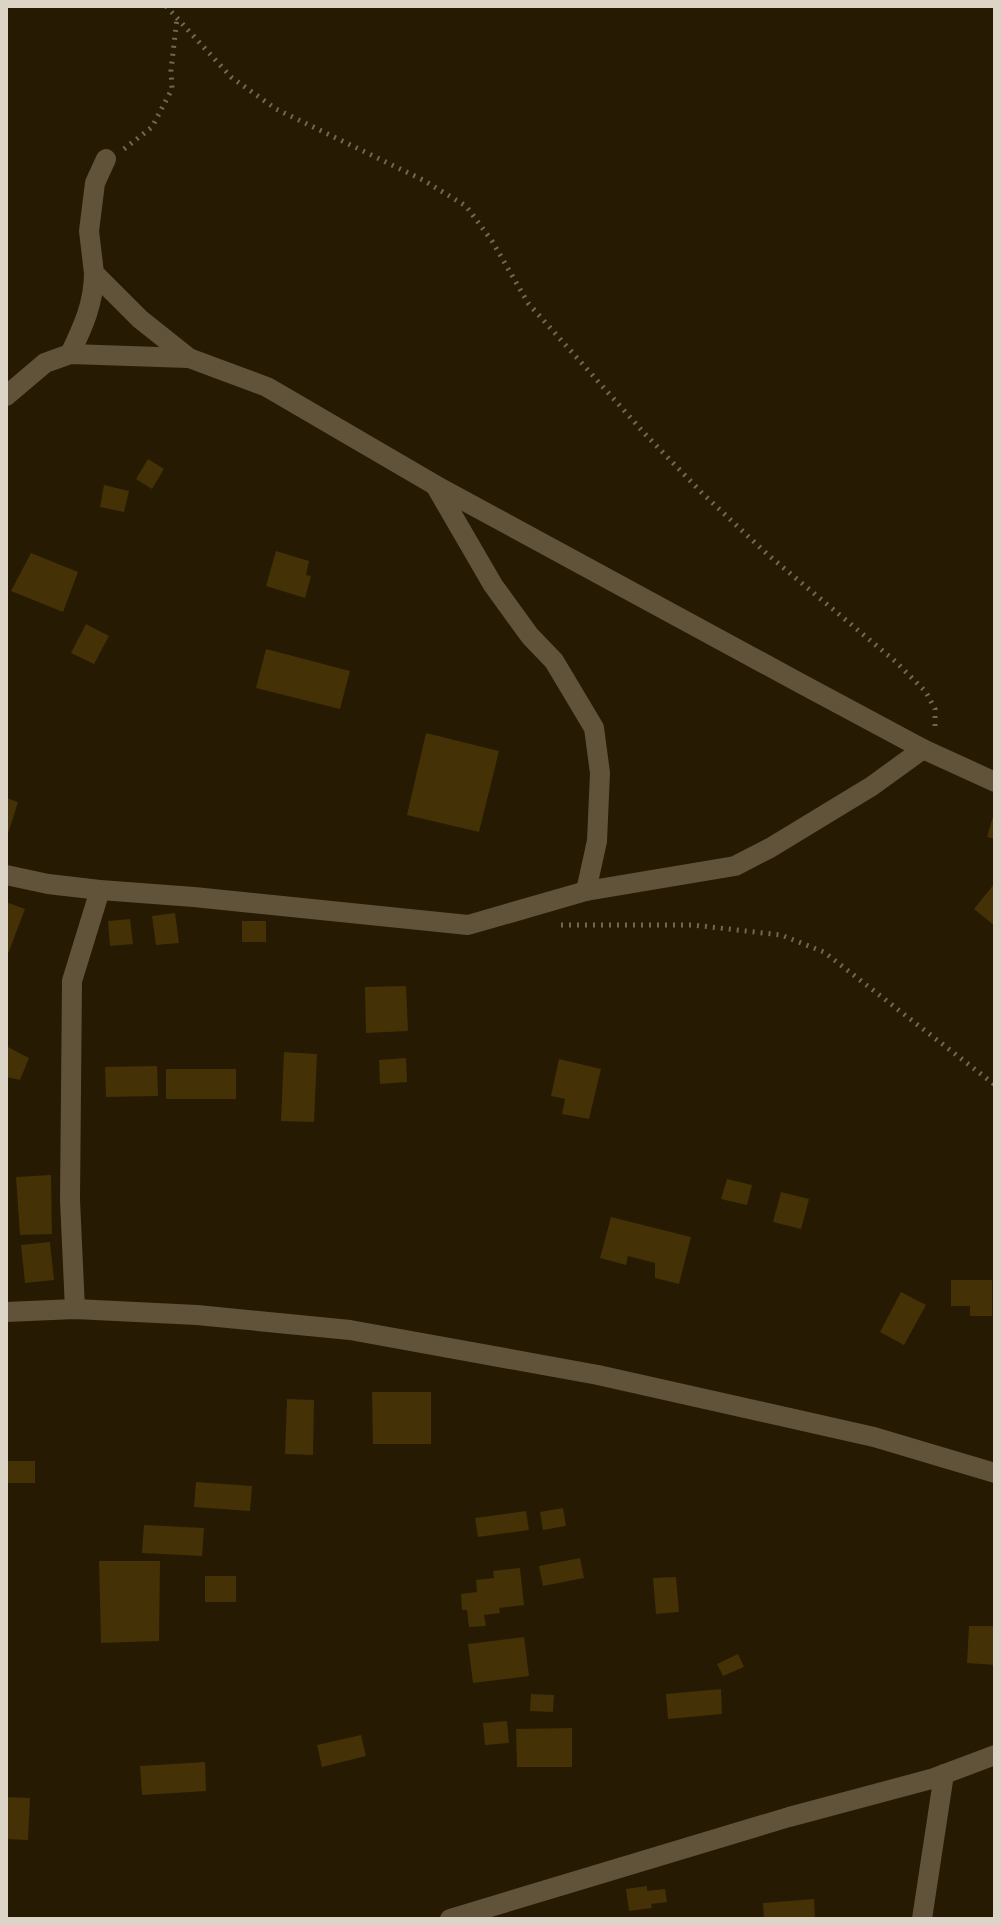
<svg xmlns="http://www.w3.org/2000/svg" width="1001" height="1925" viewBox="0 0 1001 1925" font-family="'Asap Condensed',sans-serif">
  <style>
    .building { fill: #443106 }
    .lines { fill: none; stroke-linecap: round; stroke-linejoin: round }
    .path { stroke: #716753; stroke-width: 5; stroke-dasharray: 2 6; stroke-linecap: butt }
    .minor { stroke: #61533a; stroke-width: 20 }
  </style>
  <rect width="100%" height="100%" fill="#261a03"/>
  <g class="building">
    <polygon points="148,459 164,469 152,489 136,479"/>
    <polygon points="104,485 129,491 124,512 100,507"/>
    <polygon points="276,551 309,561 306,575 311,576 305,598 266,586"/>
    <polygon points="31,553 78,572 63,612 11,591"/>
    <polygon points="86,624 109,636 94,664 71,653"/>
    <polygon points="266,649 350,671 340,709 256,688"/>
    <polygon points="426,733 499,751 479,832 407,815"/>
    <polygon points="6,798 18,802 7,837 6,837"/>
    <polygon points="994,813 995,813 995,839 987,837"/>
    <polygon points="995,883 995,926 974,909"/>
    <polygon points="6,902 25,909 6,959"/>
    <polygon points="175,913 179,943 156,945 152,916"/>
    <polygon points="130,919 133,944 110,946 108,921"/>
    <rect x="242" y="921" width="24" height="21"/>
    <polygon points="406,986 408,1031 366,1033 365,987"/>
    <polygon points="6,1046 29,1058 20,1080 6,1077"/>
    <polygon points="284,1052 317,1054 314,1122 281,1121"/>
    <polygon points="406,1058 407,1082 380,1084 379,1060"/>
    <polygon points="559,1059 601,1069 589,1119 562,1114 565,1099 551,1096"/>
    <polygon points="157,1066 158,1096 106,1097 105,1067"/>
    <rect x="166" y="1069" width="70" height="30"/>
    <polygon points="51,1175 52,1234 20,1235 16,1177"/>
    <polygon points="727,1179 752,1185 747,1205 721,1199"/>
    <polygon points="781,1192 809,1199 801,1229 773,1222"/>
    <polygon points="611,1217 691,1237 679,1284 655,1278 655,1263 628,1256 626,1265 600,1258"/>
    <polygon points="50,1242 54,1280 25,1283 21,1245"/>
    <polygon points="951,1280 992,1280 992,1316 970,1316 970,1306 951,1306"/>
    <polygon points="901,1292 926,1305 904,1345 880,1332"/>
    <polygon points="372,1392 431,1392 431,1444 373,1444"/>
    <polygon points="287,1399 314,1400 313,1455 285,1454"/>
    <rect x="6" y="1461" width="29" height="22"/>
    <polygon points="196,1482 252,1486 250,1511 194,1507"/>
    <polygon points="563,1508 566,1526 543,1530 540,1512"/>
    <polygon points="526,1511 529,1530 478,1537 475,1518"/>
    <polygon points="144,1525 204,1528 202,1556 142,1553"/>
    <polygon points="580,1558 584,1578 543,1586 539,1566"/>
    <polygon points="99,1561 160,1561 159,1641 101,1643"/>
    <polygon points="520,1568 524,1605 499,1608 500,1613 484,1615 486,1626 469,1627 467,1610 462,1610 461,1594 477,1592 476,1580 494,1578 493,1571"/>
    <rect x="205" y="1576" width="31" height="26"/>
    <polygon points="676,1577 679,1612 656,1614 653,1578"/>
    <polygon points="969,1626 995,1626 995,1665 967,1663"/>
    <polygon points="524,1637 529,1676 473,1683 468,1644"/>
    <polygon points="738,1654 744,1667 723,1676 717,1664"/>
    <polygon points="721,1689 722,1714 668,1719 666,1694"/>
    <polygon points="531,1694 554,1695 553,1712 530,1711"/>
    <polygon points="507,1721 509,1743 485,1745 483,1723"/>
    <polygon points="572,1728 572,1767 517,1767 516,1729"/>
    <polygon points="361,1735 366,1756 322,1767 317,1745"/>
    <polygon points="205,1762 206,1791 142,1795 140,1766"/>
    <polygon points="6,1797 30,1798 28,1840 6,1839"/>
    <polygon points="647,1886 647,1891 665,1889 667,1902 651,1904 652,1908 629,1911 626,1889"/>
    <polygon points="814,1899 815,1919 764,1919 763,1903"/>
  </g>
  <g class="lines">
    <g class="path">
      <polyline points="166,6 231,77 276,109 423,180 466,206 492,241 528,303 646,435 701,492 767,554 896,662 926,692 935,709 935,727"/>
      <polyline points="124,149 152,127 172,89 171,70 177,18"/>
      <polyline points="561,925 693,925 781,935 824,952 995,1085"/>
    </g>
    <g class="minor">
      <polyline points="106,159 95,183 89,231 94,273 140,319 189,358"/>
      <path d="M70 354C83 327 94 303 94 273"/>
      <polyline points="6,396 45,363 70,354 189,358 267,387 435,485 798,682 923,749 995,782"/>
      <polyline points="435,485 493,585 530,636 554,661 594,728 600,773 597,841 586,891"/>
      <polyline points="6,875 48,884 100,890 194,897 468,925 586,891 735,866 770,848 872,786 923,749"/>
      <polyline points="75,1309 70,1200 72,981 100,890"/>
      <polyline points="6,1312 75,1309 197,1315 350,1330 598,1375 874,1437 995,1473"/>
      <polyline points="450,1919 789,1817 931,1779 995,1755"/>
      <polyline points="922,1919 944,1774"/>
    </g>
  </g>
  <rect width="1001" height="1925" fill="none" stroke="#dcd4c6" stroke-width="16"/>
</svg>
